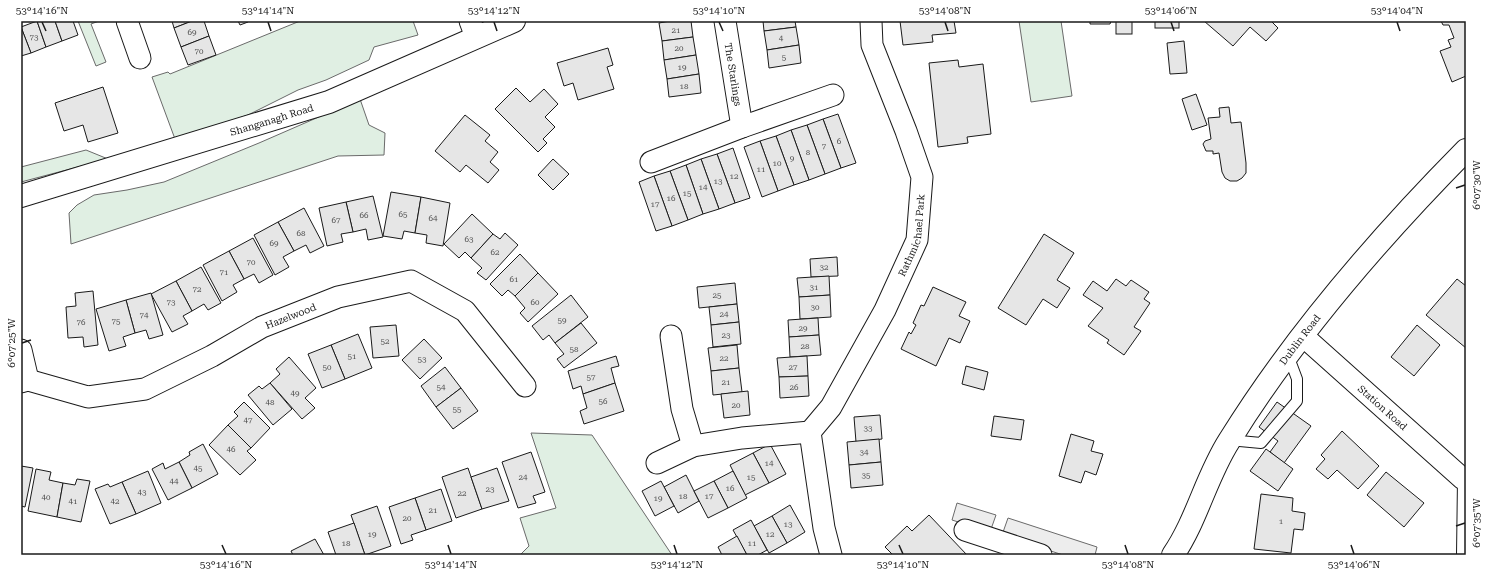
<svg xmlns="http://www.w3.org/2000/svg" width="1487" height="576" viewBox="0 0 1487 576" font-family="'Roboto Serif',serif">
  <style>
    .green { fill: #e0efe3; stroke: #6a6a6a }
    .parking { fill: #ededed; stroke: #6a6a6a }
    .building { fill: #e6e6e6; stroke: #1a1a1a }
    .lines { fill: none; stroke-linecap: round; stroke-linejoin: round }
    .lane-casing { stroke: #1a1a1a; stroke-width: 12 }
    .street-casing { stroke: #1a1a1a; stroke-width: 23 }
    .secondary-casing { stroke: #1a1a1a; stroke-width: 24 }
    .lane { stroke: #fff; stroke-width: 10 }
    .street { stroke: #fff; stroke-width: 21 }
    .secondary { stroke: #fff; stroke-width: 22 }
    .ticks { fill: none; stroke: #1a1a1a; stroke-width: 1.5 }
    .labels { text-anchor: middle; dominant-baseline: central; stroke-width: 3; stroke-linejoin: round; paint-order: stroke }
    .number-label { font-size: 8px; fill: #4d4d4d }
    .street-label { font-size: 10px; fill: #1a1a1a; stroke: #fff }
    .neatline { fill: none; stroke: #1a1a1a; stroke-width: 1.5 }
    .ticks-label { font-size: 10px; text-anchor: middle; fill: #1a1a1a }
  </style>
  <rect width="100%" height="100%" fill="#fff"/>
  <g class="green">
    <polygon points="78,21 99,21 91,24 106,62 96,66"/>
    <polygon points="300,21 413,21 418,35 374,47 369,60 326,80 298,90 248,115 175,139 152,77 168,72 170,74"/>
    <polygon points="1019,21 1061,21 1072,96 1031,102"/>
    <polygon points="360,99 369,125 385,133 384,155 338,156 71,244 69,213 77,205 94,195 127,190 164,182 259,143"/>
    <polygon points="86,150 108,159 21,182 21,167"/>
    <polygon points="531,433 592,435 672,555 520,555 529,546 520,518 556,508"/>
  </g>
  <g class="parking">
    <polygon points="957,503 996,515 990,532 952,520"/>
    <polygon points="1008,518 1097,547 1095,555 1063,555 1002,535"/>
  </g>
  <g class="building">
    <polygon points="37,21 46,47 31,53 21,27"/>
    <polygon points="37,21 55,21 62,41 46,47"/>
    <polygon points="55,21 73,21 78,35 62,41"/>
    <polygon points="172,21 192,21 174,28"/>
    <polygon points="192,21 204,21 209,36 181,47 174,28"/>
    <polygon points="238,21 248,21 248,22 240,25"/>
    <polygon points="670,21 691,21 693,37 662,41 659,23"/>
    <polygon points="763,21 795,21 796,27 764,31"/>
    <polygon points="900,21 954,21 956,33 932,35 933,42 903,45"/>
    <polygon points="1090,21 1111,21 1110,24 1090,24"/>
    <rect x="1116" y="21" width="16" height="13"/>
    <rect x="1155" y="21" width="24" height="7"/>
    <polygon points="1204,21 1271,21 1278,28 1266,41 1250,27 1233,46"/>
    <polygon points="1441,21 1466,21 1466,76 1452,82 1440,51 1451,47 1448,40 1454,38 1449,25 1443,25"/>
    <polygon points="21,27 31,53 21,56"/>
    <polygon points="796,27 799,45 767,50 764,31"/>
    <polygon points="209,36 216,55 188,65 181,47"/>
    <polygon points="693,37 696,55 664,60 662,41"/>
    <polygon points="1184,41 1187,73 1170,74 1167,43"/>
    <polygon points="799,45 801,63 769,68 767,50"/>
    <polygon points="608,48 613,65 607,67 614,89 578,100 573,83 564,86 557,63"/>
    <polygon points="696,55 699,74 667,79 664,60"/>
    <polygon points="958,60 959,67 983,64 991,134 967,137 968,143 938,147 929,63"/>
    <polygon points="699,74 701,93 669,97 667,79"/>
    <polygon points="103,87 118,133 88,142 83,125 64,131 55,103"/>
    <polygon points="516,88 530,102 544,89 558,104 545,117 555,127 543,139 547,143 538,152 495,109"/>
    <polygon points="1196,94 1207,125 1192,130 1182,99"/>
    <polygon points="1229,107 1231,123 1241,122 1246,163 1246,173 1242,178 1237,181 1230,181 1225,178 1222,172 1219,153 1213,154 1213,151 1206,151 1203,144 1205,141 1211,139 1208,118 1220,117 1219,108"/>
    <polygon points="838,114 856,163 841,168 823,119"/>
    <polygon points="465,115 490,135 485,141 498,152 490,162 499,170 488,183 466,165 460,172 435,151"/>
    <polygon points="823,119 841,168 825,174 807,125"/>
    <polygon points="807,125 825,174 809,180 791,130"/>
    <polygon points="791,130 809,180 794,185 776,136"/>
    <polygon points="776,136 794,185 778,191 760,141"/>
    <polygon points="760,141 778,191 762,197 744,147"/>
    <polygon points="733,148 750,198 735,203 717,154"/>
    <polygon points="717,154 735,203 719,209 701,159"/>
    <polygon points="553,159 569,174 553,190 538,175"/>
    <polygon points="701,159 719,209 703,214 686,165"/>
    <polygon points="686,165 703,214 688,220 670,171"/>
    <polygon points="670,171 688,220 672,226 654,176"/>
    <polygon points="654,176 672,226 656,231 639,182"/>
    <polygon points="391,192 421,197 415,233 404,231 402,239 383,236"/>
    <polygon points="373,196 383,237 368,240 366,229 353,232 346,202"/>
    <polygon points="421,197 450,203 443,246 426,243 427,235 415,233"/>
    <polygon points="346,202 353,232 341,234 343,242 327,246 319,208"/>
    <polygon points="304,208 324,246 310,253 306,245 294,251 278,222"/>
    <polygon points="472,214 493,234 471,258 465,252 459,258 444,244"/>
    <polygon points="278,222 294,251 283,257 289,267 275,275 254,235"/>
    <polygon points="505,233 518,245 486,280 477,273 482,268 471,258 493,234 500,239"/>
    <polygon points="1044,234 1074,253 1057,280 1070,288 1057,308 1043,299 1026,325 998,308"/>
    <polygon points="253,238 273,275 259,283 254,274 244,279 229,251"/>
    <polygon points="229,251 244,279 233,285 237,292 222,301 203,265"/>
    <polygon points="520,254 538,273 515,296 508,290 502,296 490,284"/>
    <polygon points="837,257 838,276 811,277 810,259"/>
    <polygon points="201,267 221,303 208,310 204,304 192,311 176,281"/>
    <polygon points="538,273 558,294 528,322 520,313 525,308 515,296"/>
    <polygon points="829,276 830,295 799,297 797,278"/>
    <polygon points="1116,279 1126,286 1131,280 1149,292 1144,299 1150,303 1134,327 1141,331 1124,355 1107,343 1109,340 1088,326 1103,308 1083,295 1093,281 1107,291"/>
    <polygon points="1457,279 1466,286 1466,348 1426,315"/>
    <polygon points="176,281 192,311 183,316 188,324 172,332 151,294"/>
    <polygon points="735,283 737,304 699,308 697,287"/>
    <polygon points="933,287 966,302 959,316 970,321 960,343 949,338 936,366 901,349 909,332 911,334 916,325 913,323 921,305 924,306"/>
    <polygon points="93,291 98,345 84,347 83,337 68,338 66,307 76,306 75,293"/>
    <polygon points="151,293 163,335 149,339 146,330 135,333 126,300"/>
    <polygon points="571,295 588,317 555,343 549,335 543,340 532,326"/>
    <polygon points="830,295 831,317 800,319 799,297"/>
    <polygon points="126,300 135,333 123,337 126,346 109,351 96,309"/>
    <polygon points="737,304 739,322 711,325 709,307"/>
    <polygon points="818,318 819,335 789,337 788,320"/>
    <polygon points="739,322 741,344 713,347 711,325"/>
    <polygon points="581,323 597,343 564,368 557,359 564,354 555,343"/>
    <polygon points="396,325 399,356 373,358 370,327"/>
    <polygon points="1417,325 1440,345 1414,376 1391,357"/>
    <polygon points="358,334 372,368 345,379 331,345"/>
    <polygon points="819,335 821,355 790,357 789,337"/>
    <polygon points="424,339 442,358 420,379 402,360"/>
    <polygon points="331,345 345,379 322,388 308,354"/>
    <polygon points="737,345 739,368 711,371 708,348"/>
    <polygon points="616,356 619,366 611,368 615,383 583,394 581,386 573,389 568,371"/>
    <polygon points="807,356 808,376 779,377 777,358"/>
    <polygon points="289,357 316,388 305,398 315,408 302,419 270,383 280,374 276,369"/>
    <polygon points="966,366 988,372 984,390 962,384"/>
    <polygon points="445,367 461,388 436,407 421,386"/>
    <polygon points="739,368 742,392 713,395 711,371"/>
    <polygon points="808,376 809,396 780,398 779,377"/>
    <polygon points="270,383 292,409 273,425 248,395 259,386 262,389"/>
    <polygon points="615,383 624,411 584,424 580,411 587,408 583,394"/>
    <polygon points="461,388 478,411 453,429 436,407"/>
    <polygon points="748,391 750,415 724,418 721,394"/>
    <polygon points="244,402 270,428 251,448 228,425 238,416 234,412"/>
    <polygon points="1277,402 1311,426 1284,463 1270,452 1278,441 1259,427"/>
    <polygon points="880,415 882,439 856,442 854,417"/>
    <polygon points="994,416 1024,420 1021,440 991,436"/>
    <polygon points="228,425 251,448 247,451 256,460 240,475 209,445"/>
    <polygon points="1342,431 1379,466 1358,489 1337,470 1328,479 1316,469 1325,459 1321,455"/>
    <polygon points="1071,434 1094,441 1091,451 1103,454 1096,475 1085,471 1081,483 1059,476"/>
    <polygon points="879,439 881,462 849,465 847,442"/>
    <polygon points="203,444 218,474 192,488 179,462 190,455 189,452"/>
    <polygon points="770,444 786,474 769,483 753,453"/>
    <polygon points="1266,449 1293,469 1278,491 1250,471"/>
    <polygon points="531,452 545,492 533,496 536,503 518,508 502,462"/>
    <polygon points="753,453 769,483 745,495 730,465"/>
    <polygon points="179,462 192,488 168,500 152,469 163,463 165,469"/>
    <polygon points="881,462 883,485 851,488 849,465"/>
    <polygon points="21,466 33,468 25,507 21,506"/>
    <polygon points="468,468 482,509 456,518 442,477"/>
    <polygon points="497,468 509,501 482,509 471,477"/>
    <polygon points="36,469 51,472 49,480 63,483 57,517 28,511"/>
    <polygon points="148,471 161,503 136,514 122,482"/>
    <polygon points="733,471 747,498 728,508 714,481"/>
    <polygon points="1386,472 1424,503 1404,527 1367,495"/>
    <polygon points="686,475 699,501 678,513 664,487"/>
    <polygon points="77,479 90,481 81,522 57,517 63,483 75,485"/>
    <polygon points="661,481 674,506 655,516 642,491"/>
    <polygon points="714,481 728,508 708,518 694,491"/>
    <polygon points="122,482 136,514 110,524 95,489 108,484 110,487"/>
    <polygon points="441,489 452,521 426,530 415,498"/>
    <polygon points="1261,494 1293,498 1292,511 1305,513 1303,530 1294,529 1291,553 1254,549"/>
    <polygon points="415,498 426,530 411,535 413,540 401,544 389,507"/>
    <polygon points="790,505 805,532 787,543 772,516"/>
    <polygon points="377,506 391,546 365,555 351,515"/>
    <polygon points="929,515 967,555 893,555 885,547 907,526 912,531"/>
    <polygon points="772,516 787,543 769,553 754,526"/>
    <polygon points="751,520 767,550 758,555 747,555 733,530"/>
    <polygon points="354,523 365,555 336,555 328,532"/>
    <polygon points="737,536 747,555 722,555 718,547"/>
    <polygon points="315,539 324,555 293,555 291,551"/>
  </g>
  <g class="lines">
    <defs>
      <g id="lane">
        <polyline points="1229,440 1261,443 1297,401 1297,379 1288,355"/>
        <polyline points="1462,555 1463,479"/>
      </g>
      <g id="street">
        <polyline points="127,21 140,58"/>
        <polyline points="470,21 476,37"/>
        <path id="s1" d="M725 21 742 127"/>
        <polyline points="651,162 742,127 833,95"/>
        <polyline points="671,336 682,409 693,446"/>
        <path id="s2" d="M1303 336 1463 479"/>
        <polyline points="21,350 28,380 21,382"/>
        <path id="s3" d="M28 380 88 397 145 389 212 356 262 327 338 297 411 281 465 311 525 386"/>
        <polyline points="657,463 693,446 742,438 810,432"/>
        <polyline points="965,530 1041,555"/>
        <path id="s4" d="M831 555 824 528 810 432 831 407 885 310 917 240 922 177 906 131 872 45 871 21"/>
      </g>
      <g id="secondary">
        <path id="s5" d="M21 196 329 102 514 21"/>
        <path id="s6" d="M1173 555C1197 520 1206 477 1229 441 1294 336 1379 238 1466 150"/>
      </g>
    </defs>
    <use href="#lane" class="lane-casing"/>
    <use href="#street" class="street-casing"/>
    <use href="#secondary" class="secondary-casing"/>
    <use href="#lane" class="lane"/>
    <use href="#street" class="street"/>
    <use href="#secondary" class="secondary"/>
  </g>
  <path class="ticks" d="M42 22 46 31M268 22 271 31M494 22 497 31M719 22 723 31M945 22 948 31M1171 22 1174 31M1397 22 1400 31M1456 188 1465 185M22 343 31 340M1456 526 1465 523M222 545 226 554M448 545 451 554M674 545 677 554M899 545 903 554M1125 545 1128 554M1351 545 1354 554"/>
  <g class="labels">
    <g class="number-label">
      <text x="676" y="30">21</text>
      <text x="192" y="32">69</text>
      <text x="34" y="37">73</text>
      <text x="781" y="38">4</text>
      <text x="679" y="48">20</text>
      <text x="199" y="51">70</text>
      <text x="784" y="57">5</text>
      <text x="682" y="67">19</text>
      <text x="684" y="86">18</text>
      <text x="839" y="141">6</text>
      <text x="824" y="146">7</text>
      <text x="808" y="152">8</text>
      <text x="792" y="158">9</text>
      <text x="777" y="163">10</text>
      <text x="761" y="169">11</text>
      <text x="734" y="176">12</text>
      <text x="718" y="181">13</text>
      <text x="703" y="187">14</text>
      <text x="687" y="193">15</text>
      <text x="671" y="198">16</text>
      <text x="655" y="204">17</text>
      <text x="403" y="214">65</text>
      <text x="364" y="215">66</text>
      <text x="433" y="218">64</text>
      <text x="336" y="220">67</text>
      <text x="301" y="233">68</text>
      <text x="469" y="239">63</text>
      <text x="274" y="243">69</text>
      <text x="495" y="252">62</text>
      <text x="251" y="262">70</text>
      <text x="824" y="267">32</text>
      <text x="224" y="272">71</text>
      <text x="514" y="279">61</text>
      <text x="814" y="287">31</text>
      <text x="197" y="289">72</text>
      <text x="717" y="295">25</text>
      <text x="171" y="302">73</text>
      <text x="535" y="302">60</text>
      <text x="815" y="307">30</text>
      <text x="724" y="314">24</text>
      <text x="144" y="315">74</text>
      <text x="562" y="320">59</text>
      <text x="116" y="321">75</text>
      <text x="81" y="322">76</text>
      <text x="803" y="328">29</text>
      <text x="726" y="335">23</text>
      <text x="385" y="341">52</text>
      <text x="805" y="346">28</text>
      <text x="574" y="349">58</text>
      <text x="352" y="356">51</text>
      <text x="724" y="358">22</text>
      <text x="422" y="359">53</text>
      <text x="327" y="367">50</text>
      <text x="793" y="367">27</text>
      <text x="591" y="377">57</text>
      <text x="726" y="382">21</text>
      <text x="441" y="387">54</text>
      <text x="794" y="387">26</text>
      <text x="295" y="393">49</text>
      <text x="603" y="401">56</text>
      <text x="270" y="402">48</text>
      <text x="736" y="405">20</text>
      <text x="457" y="409">55</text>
      <text x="248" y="420">47</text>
      <text x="868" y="428">33</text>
      <text x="231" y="449">46</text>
      <text x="864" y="452">34</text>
      <text x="769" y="463">14</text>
      <text x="198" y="468">45</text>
      <text x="866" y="475">35</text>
      <text x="523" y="477">24</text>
      <text x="751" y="477">15</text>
      <text x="174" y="481">44</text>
      <text x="730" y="488">16</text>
      <text x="490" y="489">23</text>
      <text x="142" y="492">43</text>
      <text x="462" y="493">22</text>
      <text x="683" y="496">18</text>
      <text x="709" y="496">17</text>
      <text x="46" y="497">40</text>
      <text x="658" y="498">19</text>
      <text x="73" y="501">41</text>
      <text x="115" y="501">42</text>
      <text x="433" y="510">21</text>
      <text x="407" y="518">20</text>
      <text x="1281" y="521">1</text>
      <text x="788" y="524">13</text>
      <text x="372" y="534">19</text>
      <text x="770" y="534">12</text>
      <text x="346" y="543">18</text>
      <text x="752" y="543">11</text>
    </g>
    <g class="street-label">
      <text stroke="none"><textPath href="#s1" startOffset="54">The Starlings</textPath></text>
      <text stroke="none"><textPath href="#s5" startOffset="262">Shanganagh Road</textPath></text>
      <text stroke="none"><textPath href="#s4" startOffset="349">Rathmichael Park</textPath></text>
      <text stroke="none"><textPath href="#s3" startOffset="283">Hazelwood</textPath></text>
      <text stroke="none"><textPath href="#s6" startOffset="251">Dublin Road</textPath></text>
      <text stroke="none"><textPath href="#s2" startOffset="107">Station Road</textPath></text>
    </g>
  </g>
  <rect width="1487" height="576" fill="none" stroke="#ffffff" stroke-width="44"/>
  <rect x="22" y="22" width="1443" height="532" class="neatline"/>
  <g class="ticks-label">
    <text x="42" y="14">53°14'16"N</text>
    <text x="268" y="14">53°14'14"N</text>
    <text x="494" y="14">53°14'12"N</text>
    <text x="719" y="14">53°14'10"N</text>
    <text x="945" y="14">53°14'08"N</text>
    <text x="1171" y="14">53°14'06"N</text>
    <text x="1397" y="14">53°14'04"N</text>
    <text transform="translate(1476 185) rotate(-90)" y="4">6°07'30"W</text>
    <text transform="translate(11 343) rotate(-90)" y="4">6°07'25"W</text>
    <text transform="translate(1476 523) rotate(-90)" y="4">6°07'35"W</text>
    <text x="226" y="568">53°14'16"N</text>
    <text x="451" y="568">53°14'14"N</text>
    <text x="677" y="568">53°14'12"N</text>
    <text x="903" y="568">53°14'10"N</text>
    <text x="1128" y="568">53°14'08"N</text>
    <text x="1354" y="568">53°14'06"N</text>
  </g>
</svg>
